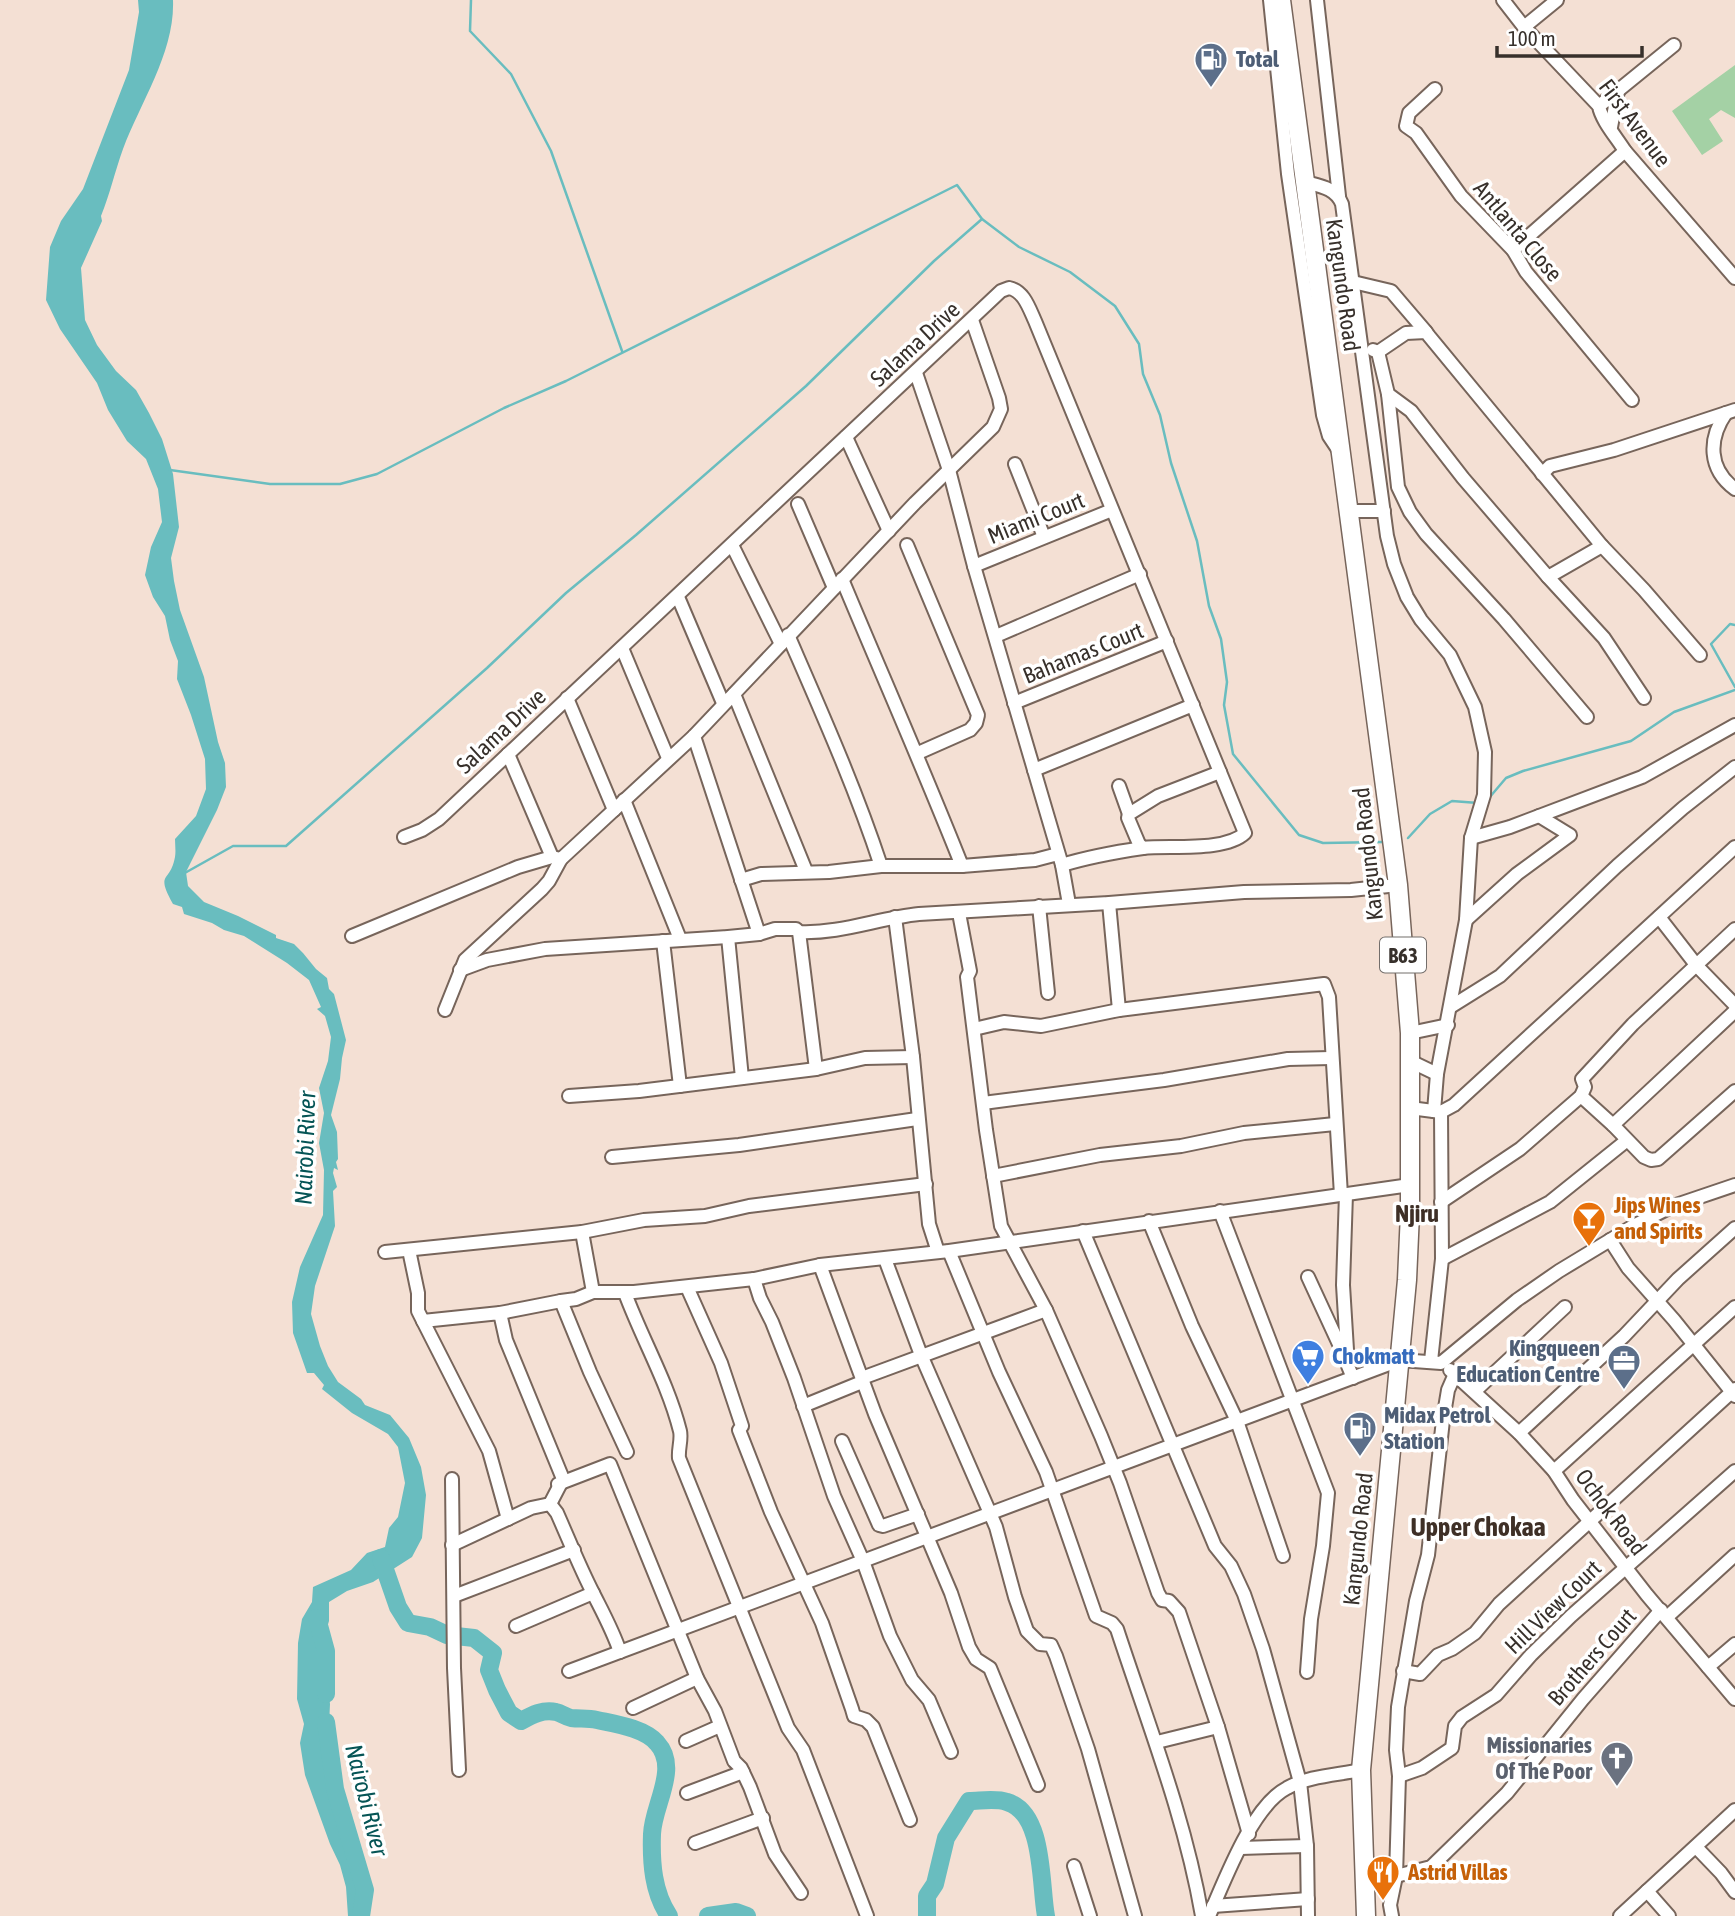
<svg xmlns="http://www.w3.org/2000/svg" width="1735" height="1916" viewBox="0 0 1735 1916" font-family="'Asap Condensed',sans-serif">
  <style>
    .green { fill: #a4d1a5 }
    .water { fill: #69bdbf }
    .lines { fill: none; stroke-linecap: round; stroke-linejoin: round }
    .stream { stroke: #69bdbf; stroke-width: 2.5 }
    .river { stroke: #69bdbf; stroke-width: 18 }
    .minor-casing { stroke: #77655b; stroke-width: 16 }
    .highway-casing { stroke: #77655b; stroke-width: 21 }
    .minor { stroke: #fff; stroke-width: 12 }
    .highway { stroke: #fff; stroke-width: 18 }
    .labels { text-anchor: middle; dominant-baseline: central; stroke-width: 7; stroke-linejoin: round; paint-order: stroke }
    .shield { fill: #fff; stroke: #736e6b; stroke-width: 2 }
    .shield-label { font-size: 21px; font-weight: bold; fill: #37302b }
    .service-label { font-size: 23px; font-weight: bold; fill: #4e5e75; stroke: #fff; text-anchor: start }
    .street-label { font-size: 23px; fill: #37302b; stroke: #fff }
    .food-label { font-size: 23px; font-weight: bold; fill: #c56008; stroke: #fff; text-anchor: start }
    .shop-label { font-size: 23px; font-weight: bold; fill: #366cbe; stroke: #fff; text-anchor: start }
    .worship-label { font-size: 23px; font-weight: bold; fill: #5b616d; stroke: #fff; text-anchor: end }
    .water-label { font-size: 24px; font-style: italic; fill: #055455; stroke: #fff }
    .neighbourhood-label { font-size: 24px; font-weight: bold; fill: #3e2f26; stroke: #fff }
    .quarter-label { font-size: 26px; font-weight: bold; fill: #3e2f26; stroke: #fff }
  </style>
  <rect width="100%" height="100%" fill="#f4e0d4"/>
  <polygon class="green" points="1735,65 1735,118 1721,110 1709,119 1723,141 1702,155 1672,111"/>
  <path class="water" d="M138 0H173C175 52 141 101 123 149 115 171 110 194 101 216L102 221 81 268 85 320 97 345 116 371 136 390 149 413 162 439 173 474 179 527 171 558 174 581 180 610 204 677 218 742 225 763 226 787 217 810 186 872 188 886 204 902 238 916 276 935V938L294 944 303 953 316 969 327 978 329 989 334 994 346 1040 342 1058 340 1079 331 1115 337 1132 338 1159 336 1162 338 1170 334 1168 333 1173 337 1187 333 1191 335 1226 315 1286 311 1314 320 1346 328 1366 338 1382 361 1399 365 1405 390 1415 409 1438 421 1467 426 1495 422 1538 412 1557 373 1582 347 1591 329 1602V1621L322 1644 330 1704 328 1747 331 1776 339 1799 337 1812 355 1857 360 1882 362 1916H348L346 1887 340 1865 330 1844 305 1775 300 1743 304 1724 297 1699 298 1643 302 1619 312 1602 313 1587 351 1570 367 1553 385 1547 389 1528 398 1517 405 1483 398 1447 388 1434 352 1413 322 1389 324 1385 314 1373H307L293 1333 292 1302 300 1267 323 1215 324 1170 319 1143 324 1113 319 1088 328 1061 331 1037 325 1016 317 1009 321 1007 309 980 287 963 244 936 224 930 212 923 184 914 182 907 173 904C155 871 170 884 175 857 176 851 175 845 175 839L196 816 206 789 205 759 191 715 177 679 178 661 170 640 165 616 153 597 145 575 151 547 162 522 158 489 146 459 127 441 108 410 97 383 60 329 46 300 50 247 61 221 83 189 129 70 139 12Z"/>
  <g class="lines">
    <g class="stream">
      <polyline points="471,0 470,31 511,74 551,151 622,351"/>
      <polyline points="170,470 270,484 340,484 377,474 504,408 566,381 957,185 982,219 1019,247 1070,272 1115,306 1139,344 1143,374 1160,415 1171,463 1197,541 1209,606 1221,639 1227,682 1224,705 1233,754 1299,835 1323,843 1384,842"/>
      <polyline points="1735,625 1730,624 1711,644 1735,687"/>
      <polyline points="1489,798 1506,778 1523,771 1631,741 1674,712 1735,690"/>
      <polyline points="1408,838 1430,814 1452,801 1478,803"/>
      <polyline points="183,874 233,846 286,846 487,668 566,593 636,535 806,386 934,261 982,219"/>
    </g>
    <g class="river">
      <path d="M381 1558 398 1607 408 1623 430 1627 447 1635 474 1638 493 1653 489 1670 497 1690 509 1713 521 1721C532 1715 543 1709 556 1712 561 1713 566 1717 571 1718 580 1719 588 1718 597 1720 615 1724 644 1728 657 1743 680 1768 653 1805 652 1834 651 1863 653 1892 669 1916"/>
      <polyline points="317,1618 326,1651 326,1694"/>
      <polyline points="326,1722 335,1789 365,1890 361,1916"/>
      <polyline points="708,1916 736,1912 747,1916"/>
      <path d="M927 1916V1896L935 1884 946 1838 969 1801C980 1801 996 1798 1007 1802 1045 1813 1040 1886 1046 1916"/>
    </g>
    <defs>
      <g id="minor">
        <polyline points="1270,0 1288,174 1323,415 1329,436 1339,451"/>
        <polyline points="1317,0 1339,196"/>
        <path d="M1503 0 1524 27 1599 106C1601 120 1617 138 1625 151L1735 278"/>
        <polyline points="1524,27 1557,0"/>
        <polyline points="1435,89 1409,113 1406,126 1416,133 1461,196 1513,250 1526,272 1632,400"/>
        <polyline points="1599,106 1674,45"/>
        <polyline points="1611,127 1618,91"/>
        <path d="M1305 182C1320 186 1336 188 1342 204L1387 536 1394 564 1407 597 1421 620 1450 655 1475 707 1485 752 1484 795 1471 838 1466 920 1437 1074 1434 1111"/>
        <polyline points="1513,250 1625,151"/>
        <polyline points="1353,282 1391,291 1426,332"/>
        <polyline points="1373,350 1378,352 1388,394 1411,411 1463,478 1548,577 1604,638 1644,698"/>
        <polyline points="1378,352 1406,333 1426,332 1429,336 1602,546 1644,590 1700,655"/>
        <polyline points="916,373 949,470 974,566 1062,865 1069,904"/>
        <polyline points="1388,394 1398,487 1410,512 1426,534 1504,619 1587,717"/>
        <path d="M1726 413C1708 439 1708 469 1735 489"/>
        <polyline points="846,437 889,531"/>
        <polyline points="1015,464 1044,537"/>
        <polyline points="1542,474 1550,466 1614,450 1735,410"/>
        <polyline points="798,504 834,588"/>
        <polyline points="1348,511 1384,511"/>
        <polyline points="732,545 781,644"/>
        <polyline points="907,545 978,715 976,723 970,730 918,753"/>
        <polyline points="974,566 1112,510"/>
        <polyline points="1548,577 1602,546"/>
        <path d="M842 579C882 675 924 770 962 866"/>
        <polyline points="678,597 723,703"/>
        <path d="M788 635C821 711 855 787 881 866"/>
        <polyline points="996,636 1140,574"/>
        <polyline points="622,648 668,758"/>
        <polyline points="734,694 806,871"/>
        <polyline points="567,698 614,810"/>
        <polyline points="1014,703 1167,641"/>
        <polyline points="508,754 552,857"/>
        <polyline points="1034,770 1193,705"/>
        <polyline points="1119,786 1129,814"/>
        <polyline points="624,800 680,939"/>
        <path d="M404 837 422 830 439 819 1001 291 1009 288C1024 291 1029 308 1035 321L1245 833C1225 852 1170 845 1143 848 1116 852 1088 857 1062 865"/>
        <polyline points="1471,838 1510,827 1642,777 1735,725"/>
        <polyline points="1143,848 1139,844 1128,818 1129,814 1158,796 1220,772"/>
        <polyline points="741,880 761,874 829,872 881,866 962,866 1035,860 1058,854"/>
        <polyline points="1109,903 1119,1010"/>
        <polyline points="1039,906 1048,993"/>
        <polyline points="959,913 970,971 967,977 986,1130 1001,1226 1046,1310 1101,1436 1120,1483 1158,1593 1162,1600 1169,1601 1179,1612 1218,1727 1249,1834"/>
        <polyline points="895,917 913,1057 929,1224 938,1252"/>
        <polyline points="1659,917 1697,966 1735,1005"/>
        <polyline points="1466,920 1517,874 1570,835 1539,816"/>
        <polyline points="799,932 816,1069"/>
        <polyline points="759,934 694,736 915,503 993,427 1001,409 999,398 972,320"/>
        <polyline points="352,936 518,867 552,857 561,859 694,736"/>
        <polyline points="728,937 742,1078"/>
        <polyline points="663,941 680,1086"/>
        <path d="M460 970 487 960 545 949 728 937 759 934 775 929H796L799 932C840 934 879 918 919 914L1109 903 1244 892 1351 890 1398 885"/>
        <polyline points="1452,1006 1500,976 1617,866 1683,808 1735,767"/>
        <polyline points="445,1010 465,960 542,889 549,881 561,859"/>
        <polyline points="1735,1011 1613,1125 1644,1157 1651,1160 1658,1159 1735,1091"/>
        <polyline points="974,1029 1004,1022 1041,1026 1119,1010 1324,984 1329,997 1341,1195"/>
        <polyline points="1410,1033 1448,1025"/>
        <polyline points="1410,1061 1437,1074"/>
        <polyline points="569,1096 639,1091 816,1069 865,1058 913,1057"/>
        <polyline points="1581,1096 1613,1125"/>
        <polyline points="983,1103 1164,1080 1288,1059 1331,1058"/>
        <polyline points="1410,1108 1441,1112 1454,1105 1735,847"/>
        <polyline points="612,1157 739,1145 917,1119"/>
        <polyline points="993,1176 1100,1155 1181,1146 1244,1133 1335,1124"/>
        <polyline points="1346,1194 1343,1285 1348,1366 1353,1378"/>
        <polyline points="1441,1202 1520,1149 1581,1096 1585,1087 1582,1079 1633,1024 1735,929"/>
        <polyline points="1220,1211 1328,1493 1323,1546 1311,1619 1307,1672"/>
        <polyline points="1149,1221 1192,1326 1237,1421 1283,1556"/>
        <polyline points="1083,1231 1215,1546 1231,1566 1244,1594 1263,1649 1300,1782 1307,1846 1308,1916"/>
        <polyline points="582,1232 593,1292 576,1299 561,1301 590,1372 627,1452"/>
        <polyline points="1610,1240 1628,1268 1674,1320 1735,1396"/>
        <polyline points="409,1250 418,1293 418,1311 423,1321 500,1313 506,1340 563,1479 550,1504"/>
        <path d="M949 1251 999 1372 1046 1472 1096 1616 1112 1623 1117 1629C1148 1724 1185 1817 1202 1916"/>
        <polyline points="385,1252 582,1232 644,1220 705,1216 749,1206 926,1184"/>
        <polyline points="885,1259 921,1355 996,1527 1015,1597 1027,1631 1040,1644 1051,1645 1056,1656 1088,1749 1135,1916"/>
        <polyline points="1442,1259 1550,1202 1626,1141"/>
        <polyline points="820,1265 875,1414 951,1593 969,1647 976,1659 990,1668 1038,1785"/>
        <polyline points="1308,1277 1344,1355"/>
        <polyline points="754,1279 760,1298 772,1322 794,1378 834,1496 863,1561 890,1636 912,1680 929,1700 951,1752"/>
        <polyline points="687,1287 721,1363 742,1426 739,1430 771,1512 822,1623 852,1709 854,1716 866,1720 873,1727 910,1820"/>
        <polyline points="593,1292 634,1292 754,1279 820,1265 949,1251 1410,1185"/>
        <path d="M625 1293C642 1339 668 1383 680 1431 682 1439 678 1449 679 1458L788 1728 803 1750 867 1916"/>
        <polyline points="500,1313 561,1301"/>
        <polyline points="423,1321 489,1451 508,1519"/>
        <polyline points="1431,1361 1442,1259 1441,1112"/>
        <polyline points="1450,1370 1519,1433 1554,1471 1573,1500 1647,1595 1735,1699"/>
        <polyline points="862,1378 1046,1310"/>
        <polyline points="1475,1391 1565,1307"/>
        <polyline points="803,1406 862,1382"/>
        <polyline points="1519,1433 1624,1336 1678,1279 1735,1228"/>
        <polyline points="842,1441 879,1525 883,1526 918,1514"/>
        <polyline points="1554,1471 1735,1307"/>
        <polyline points="452,1479 454,1668 459,1770"/>
        <polyline points="558,1484 610,1464 697,1678 715,1711 734,1761 741,1768 750,1787 775,1854 801,1893"/>
        <path d="M452 1545 531 1508 550 1504 557 1513C569 1540 580 1568 593 1593 603 1613 613 1631 620 1652"/>
        <polyline points="454,1596 574,1550"/>
        <polyline points="1667,1617 1735,1555"/>
        <polyline points="516,1626 593,1593"/>
        <polyline points="1708,1667 1735,1644"/>
        <polyline points="569,1671 1400,1360 1441,1363 1517,1300 1559,1271 1635,1225 1673,1206 1735,1185"/>
        <polyline points="1403,1671 1420,1674 1438,1655 1452,1649 1475,1633 1499,1604 1735,1389"/>
        <polyline points="633,1708 697,1678"/>
        <polyline points="686,1741 720,1726"/>
        <polyline points="1157,1742 1218,1727"/>
        <polyline points="1399,1776 1422,1768 1452,1748 1455,1726 1462,1717 1496,1695 1531,1655 1571,1616 1735,1471"/>
        <polyline points="687,1793 743,1772"/>
        <polyline points="695,1843 763,1818"/>
        <polyline points="1696,1847 1721,1873 1735,1892"/>
        <polyline points="1241,1848 1307,1846"/>
        <polyline points="1074,1866 1090,1916"/>
        <polyline points="1365,1879 1396,1876 1431,1867 1507,1793 1583,1699 1661,1610"/>
        <polyline points="1647,1891 1669,1916"/>
        <polyline points="1213,1906 1308,1899"/>
        <path d="M1209 1916C1225 1880 1252 1806 1287 1788 1308 1776 1337 1775 1361 1770"/>
        <polyline points="1392,1916 1390,1905 1396,1876 1399,1776 1396,1750 1398,1707 1416,1601 1428,1555 1443,1420 1448,1390 1455,1374"/>
        <polyline points="1620,1916 1735,1810"/>
      </g>
      <polyline id="highway" points="1281,0 1398,885 1410,1033 1410,1213 1407,1280 1361,1770 1366,1916"/>
    </defs>
    <use href="#minor" class="minor-casing"/>
    <use href="#highway" class="highway-casing"/>
    <use href="#minor" class="minor"/>
    <use href="#highway" class="highway"/>
  </g>
  <defs>
    <symbol id="fuel-pin" viewBox="-11 -11 22 30"><path d="M0 17L-7.5 6A9.5 9.5 0 1 1 7.5 6Z" fill="#5c6f8a" stroke="#fff"/><path d="M-5.5-6h7V0h2V4h1.3V-2.5L3-4.5l.8-.8L6-3V5H2.5V1h-1V6h-7ZM-4.2-4.7v3.2H.2V-4.7Z" fill="#fff"/></symbol>
    <symbol id="bar-pin" viewBox="-11 -11 22 30"><path d="M0 17L-7.5 6A9.5 9.5 0 1 1 7.5 6Z" fill="#e8710a" stroke="#fff"/><path d="M-6-5H6L.8 .8V4.5H3.5V6h-7V4.5H-.8V.8Z" fill="#fff"/></symbol>
    <symbol id="supermarket-pin" viewBox="-11 -11 22 30"><path d="M0 17L-7.5 6A9.5 9.5 0 1 1 7.5 6Z" fill="#3f7fe0" stroke="#fff"/><path d="M-6-5.5h2.5l.6 2H6L4.5 2H-2.5L-4.4-4H-6ZM-1.5 3.2a1.3 1.3 0 1 0 .1 0ZM3 3.2a1.3 1.3 0 1 0 .1 0Z" fill="#fff"/></symbol>
    <symbol id="office-pin" viewBox="-11 -11 22 30"><path d="M0 17L-7.5 6A9.5 9.5 0 1 1 7.5 6Z" fill="#5c6f8a" stroke="#fff"/><path d="M-6-3h4V-5.5h4V-3h4V5H-6ZM-1-4.5V-3h2v-1.5ZM-6 0V1H6V0Z" fill="#fff"/></symbol>
    <symbol id="church-pin" viewBox="-11 -11 22 30"><path d="M0 17L-7.5 6A9.5 9.5 0 1 1 7.5 6Z" fill="#6b7280" stroke="#fff"/><path d="M-1.2-6h2.4v3.5h3.3v2.4h-3.3V6h-2.4V-.1h-3.3v-2.4h3.3Z" fill="#fff"/></symbol>
    <symbol id="restaurant-pin" viewBox="-11 -11 22 30"><path d="M0 17L-7.5 6A9.5 9.5 0 1 1 7.5 6Z" fill="#e8710a" stroke="#fff"/><path d="M-5-6h1v4h1v-4h1v4h1v-4h1v5L-1.5 .5V6h-2V.5L-5-1ZM5-6V6H3V1.5H1.5Q1.5-4 5-6Z" fill="#fff"/></symbol>
  </defs>
  <g fill-rule="evenodd">
    <use href="#fuel-pin" x="1192" y="40" width="38" height="52"/>
    <use href="#bar-pin" x="1570" y="1199" width="38" height="52"/>
    <use href="#supermarket-pin" x="1289" y="1337" width="38" height="52"/>
    <use href="#office-pin" x="1605" y="1342" width="38" height="52"/>
    <use href="#fuel-pin" x="1341" y="1409" width="38" height="52"/>
    <use href="#church-pin" x="1598" y="1739" width="38" height="52"/>
    <use href="#restaurant-pin" x="1364" y="1853" width="38" height="52"/>
  </g>
  <g class="labels">
    <rect class="shield" x="1380" y="937.5" width="46" height="35" rx="5"/>
    <g class="shield-label">
      <text x="1403" y="955">B63</text>
    </g>
    <g class="service-label">
      <text x="1236" y="59">Total</text>
      <text x="1600" y="1348" text-anchor="end">Kingqueen<tspan x="1600" dy="26">Education Centre</tspan></text>
      <text x="1384" y="1415">Midax Petrol<tspan x="1384" dy="26">Station</tspan></text>
    </g>
    <g class="street-label">
      <text transform="translate(1635 123) rotate(53)">First Avenue</text>
      <text transform="translate(1518 231) rotate(50)">Antlanta Close</text>
      <text transform="translate(1343 285) rotate(82)">Kangundo Road</text>
      <text transform="translate(915 344) rotate(-43)">Salama Drive</text>
      <text transform="translate(1036 518) rotate(-22)">Miami Court</text>
      <text transform="translate(1083 653) rotate(-22)">Bahamas Court</text>
      <text transform="translate(501 731) rotate(-43)">Salama Drive</text>
      <text transform="translate(1368 854) rotate(-96)">Kangundo Road</text>
      <text transform="translate(1611 1512) rotate(53)">Ochok Road</text>
      <text transform="translate(1358 1539) rotate(-84)">Kangundo Road</text>
      <text transform="translate(1553 1607) rotate(-44)">Hill View Court</text>
      <text transform="translate(1592 1657) rotate(-49)">Brothers Court</text>
    </g>
    <g class="food-label">
      <text x="1614" y="1205">Jips Wines<tspan x="1614" dy="26">and Spirits</tspan></text>
      <text x="1408" y="1872">Astrid Villas</text>
    </g>
    <g class="shop-label">
      <text x="1332" y="1356">Chokmatt</text>
    </g>
    <g class="worship-label">
      <text x="1592" y="1745">Missionaries<tspan x="1592" dy="26">Of The Poor</tspan></text>
    </g>
    <g class="water-label">
      <text transform="translate(305 1148) rotate(-88)">Nairobi River</text>
      <text transform="translate(367 1800) rotate(76)">Nairobi River</text>
    </g>
    <g class="neighbourhood-label">
      <text x="1417" y="1213">Njiru</text>
    </g>
    <g class="quarter-label">
      <text x="1478" y="1527">Upper Chokaa</text>
    </g>
  </g>
  <path d="M1497 46v10h145v-10" fill="none" stroke="#37302b" stroke-width="3.5"/>
  <text x="1508" y="46" font-size="21" fill="#37302b" stroke="#ffffff" stroke-width="5" paint-order="stroke">100 m</text>
</svg>
